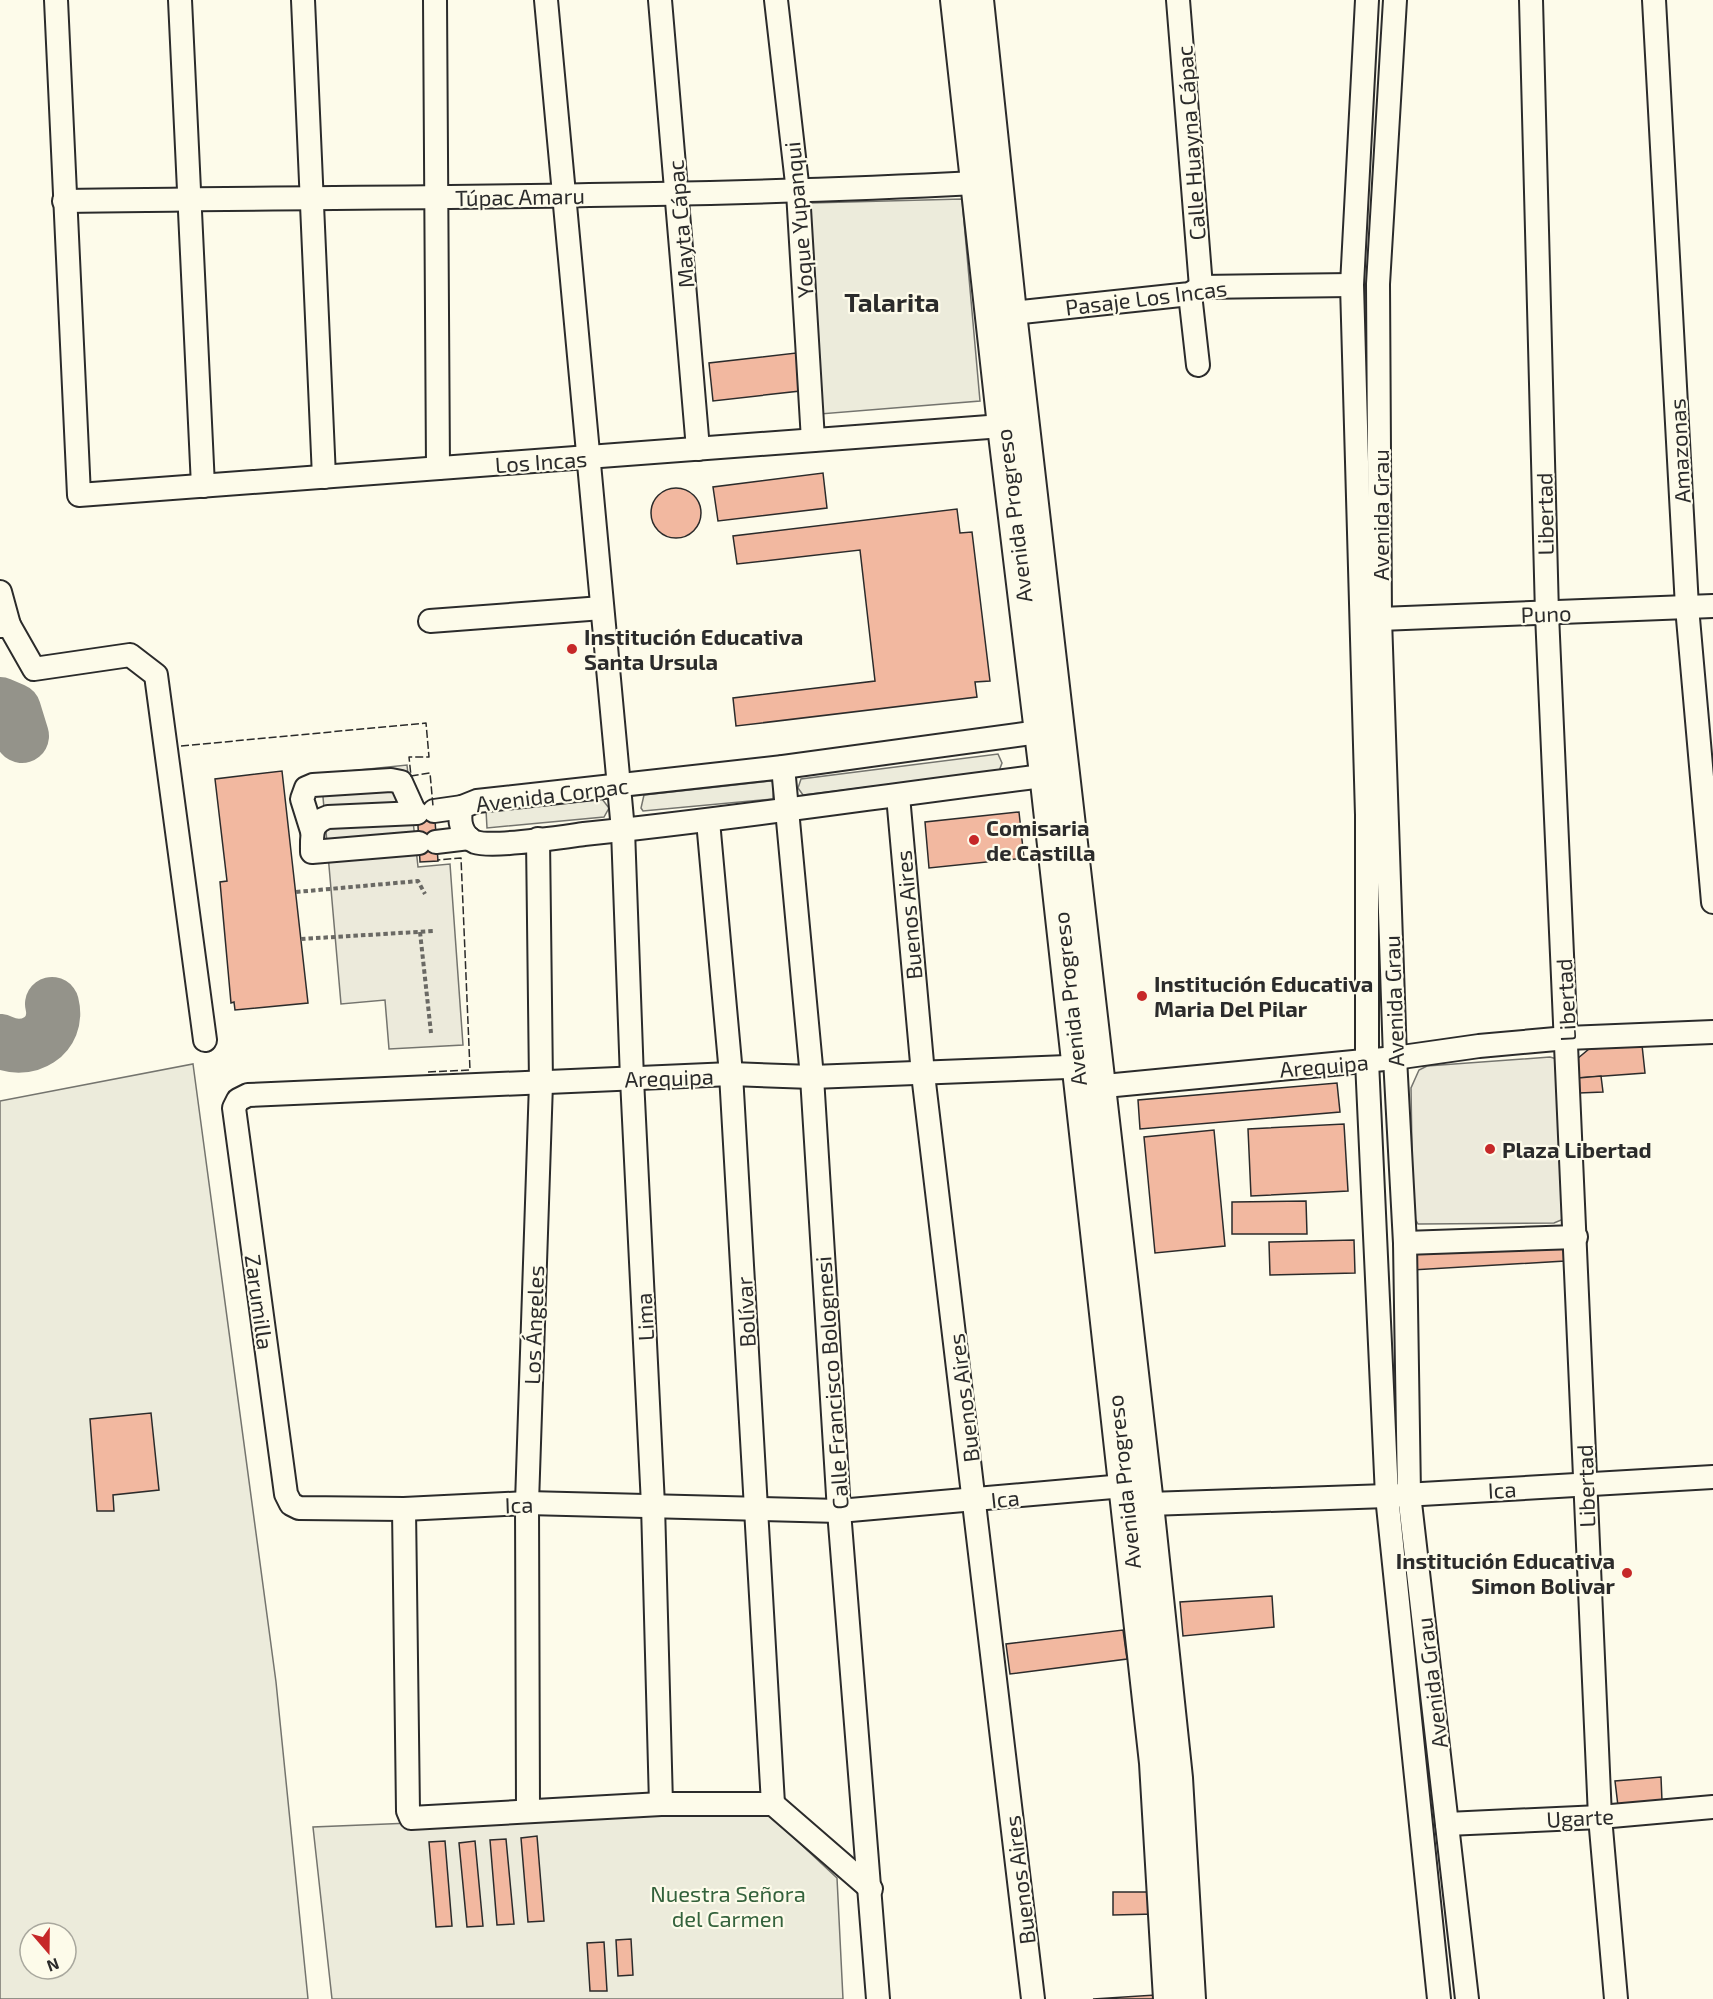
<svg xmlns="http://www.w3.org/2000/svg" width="1713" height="1999" viewBox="0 0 1713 1999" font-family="'Exo 2',sans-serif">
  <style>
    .green { fill: #ecebdb; stroke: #74746e; stroke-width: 1.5; fill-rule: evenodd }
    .parking { fill: #eceadb; stroke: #74746e; stroke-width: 1.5 }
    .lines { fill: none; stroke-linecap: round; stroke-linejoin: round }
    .taxiway { stroke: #94938a; stroke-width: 54 }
    .building { fill: #f2b8a0; stroke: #2b2b2b; stroke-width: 1.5 }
    .minor-casing { stroke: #2b2b2b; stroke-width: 26 }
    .major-casing { stroke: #2b2b2b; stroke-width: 32 }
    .path { stroke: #6a6964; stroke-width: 4; stroke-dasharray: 4.5 3; stroke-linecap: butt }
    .minor { stroke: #fdfbea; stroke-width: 22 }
    .major { stroke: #fdfbea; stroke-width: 28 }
    .fence { stroke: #2b2b2b; stroke-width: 1.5; stroke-dasharray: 8 3; stroke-linecap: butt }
    .poi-dot { fill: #c62828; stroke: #fdfbea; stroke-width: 2 }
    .labels { text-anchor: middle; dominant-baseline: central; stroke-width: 4.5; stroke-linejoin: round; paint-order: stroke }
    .street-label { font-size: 22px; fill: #2b2b2b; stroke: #fdfbea }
    .poi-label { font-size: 22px; font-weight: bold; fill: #2b2b2b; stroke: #fdfbea; text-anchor: start }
    .park-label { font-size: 22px; fill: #34623c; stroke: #fdfbea }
    .quarter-label { font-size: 26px; font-weight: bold; fill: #2b2b2b; stroke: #fdfbea }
  </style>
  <rect width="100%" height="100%" fill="#fdfbea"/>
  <g class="green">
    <polygon points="962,199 980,401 820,414 810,203"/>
    <polygon points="998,754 1002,763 999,771 803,795 798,788 801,779"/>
    <polygon points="770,781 774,782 773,799 643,811 641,808 644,795"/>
    <polygon points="602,799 609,808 604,817 487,828 486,810"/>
    <path d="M193 1064 276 1682 308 1999H0V1101ZM30 1933H66V1969H30Z"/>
    <polygon points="763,1809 837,1878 843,1999 332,1999 313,1827"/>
  </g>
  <g class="parking">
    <polygon points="407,765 418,867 450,864 463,1045 389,1049 385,1000 341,1004 321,774"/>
    <polygon points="1550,1057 1557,1059 1566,1218 1554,1223 1418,1224 1413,1216 1411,1088 1419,1070 1427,1066"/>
  </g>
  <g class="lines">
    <g class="taxiway">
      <polyline points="0,704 14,710 22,736"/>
      <path d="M0 1041C27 1055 60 1036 52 1004"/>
    </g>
  </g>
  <g class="building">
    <polygon points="796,353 800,391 713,401 709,363"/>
    <polygon points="823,473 827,508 718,521 713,487"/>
    <circle cx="676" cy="513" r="25"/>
    <polygon points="957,509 960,533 972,532 990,681 975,682 977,697 736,726 733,698 875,681 860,550 737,564 733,536"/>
    <polygon points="282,771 308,1003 235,1010 234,1002 231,1003 220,882 227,881 215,779"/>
    <polygon points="434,807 438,861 420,862 417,808"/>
    <polygon points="1019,812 1024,858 929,868 925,822"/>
    <polygon points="1642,1045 1645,1073 1578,1078 1577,1059 1589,1049"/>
    <polygon points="1601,1076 1603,1092 1579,1093 1578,1078"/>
    <polygon points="1337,1083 1340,1112 1140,1129 1138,1100"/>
    <polygon points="1344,1124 1348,1191 1251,1196 1248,1129"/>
    <polygon points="1214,1130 1225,1246 1155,1253 1144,1137"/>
    <polygon points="1306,1201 1307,1234 1232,1234 1232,1202"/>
    <polygon points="1354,1240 1355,1273 1270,1275 1269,1242"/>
    <polygon points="1564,1242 1565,1261 1412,1270 1411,1257 1422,1249"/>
    <polygon points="151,1413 159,1490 113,1495 114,1511 97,1511 90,1419"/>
    <polygon points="1272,1596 1274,1627 1183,1636 1180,1602"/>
    <polygon points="1123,1630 1127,1659 1010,1674 1006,1644"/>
    <polygon points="1661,1777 1662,1801 1618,1806 1615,1781"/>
    <polygon points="537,1836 544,1921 528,1922 521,1838"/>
    <polygon points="506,1839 514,1924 497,1925 490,1840"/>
    <polygon points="445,1841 452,1926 436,1927 429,1842"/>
    <polygon points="475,1841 483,1926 467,1927 459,1843"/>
    <polygon points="1113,1892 1150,1892 1155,1914 1113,1915"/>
    <polygon points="631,1939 633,1975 618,1976 616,1940"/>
    <polygon points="604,1942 607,1991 590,1991 587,1943"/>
    <polygon points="1155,1995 1155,1999 1093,1999"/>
  </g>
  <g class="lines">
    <defs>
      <g id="minor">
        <polyline points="56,0 79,495 1002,426"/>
        <polyline points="180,0 203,486"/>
        <polyline points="303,0 324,477"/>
        <polyline points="435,0 438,468"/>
        <polyline points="546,0 623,830 632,1079 653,1505 661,1804"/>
        <polyline points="660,0 698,449"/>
        <polyline points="776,0 798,192 813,440"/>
        <polyline points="1178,0 1201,287"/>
        <polyline points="1367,0 1352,285 1367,815 1367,1061 1387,1496 1439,1999"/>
        <polyline points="1395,0 1378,284 1380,619 1395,1058 1405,1243 1409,1494 1467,1999"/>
        <polyline points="1531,0 1547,614 1600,1817 1616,1999"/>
        <polyline points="1654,0 1687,607 1713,902"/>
        <path d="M64 201C368 196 672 199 975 183"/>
        <polyline points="1190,294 1198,365"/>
        <polyline points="1012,313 1190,294 1201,287 1352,285"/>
        <polyline points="0,592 9,625"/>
        <polyline points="1380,619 1713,606"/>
        <polyline points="430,621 602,608"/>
        <polyline points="0,626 9,625 34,669 130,655 156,675 205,1040"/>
        <path d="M1053 730 783 767 477 801 462 807C458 820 461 836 475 842 493 848 562 837 584 834 743 818 900 793 1059 774"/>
        <polyline points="783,767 812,1077 839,1511 878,1999"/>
        <polyline points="898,796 923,1074 1033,1999"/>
        <polyline points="434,811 462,807"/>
        <path d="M417 813 328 817C310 823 312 834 312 852L419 843"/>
        <polyline points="708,821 731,1074 773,1804"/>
        <polyline points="312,831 302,799 306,788 313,785 391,780 401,782 415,813"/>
        <polyline points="436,842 469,838"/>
        <polyline points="1093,1066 812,1077 731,1074 248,1095 238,1100 234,1108 286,1494 291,1504 299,1508 404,1509 527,1503 839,1511 1124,1486 1149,1504 1387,1496 1713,1477"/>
        <polyline points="1084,1088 1395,1058 1479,1046 1567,1038 1713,1032"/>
        <polyline points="1405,1243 1576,1237"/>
        <polyline points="404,1509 408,1811 411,1818 661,1804 773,1804 871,1889"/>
        <polyline points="528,1810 527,1503 541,1083 538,839"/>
        <polyline points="1447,1824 1600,1817 1713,1807"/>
      </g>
      <g id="major">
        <polyline points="955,0 1002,426 1045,782 1154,1763 1168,1999"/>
        <polyline points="979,0 1012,313 1149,1504 1178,1778 1191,1999"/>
      </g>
    </defs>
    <use href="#minor" class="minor-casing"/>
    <use href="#major" class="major-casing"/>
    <g class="path">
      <polyline points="296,892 418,881 425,894"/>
      <polyline points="420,932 431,1033"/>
      <polyline points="301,939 433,931"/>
    </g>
    <use href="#minor" class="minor"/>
    <use href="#major" class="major"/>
    <g class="fence">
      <polyline points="181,746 426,723 429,757 409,757 411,776 430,773 433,806"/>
      <polyline points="428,1072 470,1070 461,858 437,860"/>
    </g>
  </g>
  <g class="poi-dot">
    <circle cx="572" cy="649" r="6"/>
    <circle cx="974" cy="840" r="6"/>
    <circle cx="1142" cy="996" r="6"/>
    <circle cx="1490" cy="1149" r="6"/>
    <circle cx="1627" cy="1573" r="6"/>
  </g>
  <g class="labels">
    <g class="street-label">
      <text transform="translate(1190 143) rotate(-94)">Calle Huayna Cápac</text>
      <text transform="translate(520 196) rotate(-1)">Túpac Amaru</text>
      <text transform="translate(798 220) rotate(-95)">Yoque Yupanqui</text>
      <text transform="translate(680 224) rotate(-95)">Mayta Cápac</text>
      <text transform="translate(1146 297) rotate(-7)">Pasaje Los Incas</text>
      <text transform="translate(1679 451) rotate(-93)">Amazonas</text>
      <text transform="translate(541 461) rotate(-4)">Los Incas</text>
      <text transform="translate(1544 514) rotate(-91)">Libertad</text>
      <text transform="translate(1380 515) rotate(-90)">Avenida Grau</text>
      <text transform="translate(1013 516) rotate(-97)">Avenida Progreso</text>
      <text transform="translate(1546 613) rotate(-2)">Puno</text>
      <text transform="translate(552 794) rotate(-7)">Avenida Corpac</text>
      <text transform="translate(908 915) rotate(-95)">Buenos Aires</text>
      <text transform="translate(1069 999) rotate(-96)">Avenida Progreso</text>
      <text transform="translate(1565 1000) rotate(-93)">Libertad</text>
      <text transform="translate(1393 1001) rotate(-92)">Avenida Grau</text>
      <text transform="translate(1324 1065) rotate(-5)">Arequipa</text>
      <text transform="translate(669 1077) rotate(-2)">Arequipa</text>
      <text transform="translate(260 1302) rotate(82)">Zarumilla</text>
      <text transform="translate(745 1312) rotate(-93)">Bolívar</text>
      <text transform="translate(644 1317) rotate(-93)">Lima</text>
      <text transform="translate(533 1325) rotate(-88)">Los Ángeles</text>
      <text transform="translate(831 1383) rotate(-94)">Calle Francisco Bolognesi</text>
      <text transform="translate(963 1398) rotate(-97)">Buenos Aires</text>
      <text transform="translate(1123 1482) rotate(-96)">Avenida Progreso</text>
      <text transform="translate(1585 1486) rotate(-92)">Libertad</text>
      <text transform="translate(1502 1489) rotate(-3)">Ica</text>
      <text transform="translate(1005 1498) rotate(-6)">Ica</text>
      <text transform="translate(519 1504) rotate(-2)">Ica</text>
      <text transform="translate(1431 1683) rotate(-97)">Avenida Grau</text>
      <text transform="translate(1580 1817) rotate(-3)">Ugarte</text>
      <text transform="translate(1019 1880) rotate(-97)">Buenos Aires</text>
    </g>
    <g class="poi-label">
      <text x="584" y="636">Institución Educativa<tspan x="584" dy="25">Santa Ursula</tspan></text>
      <text x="986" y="827">Comisaria<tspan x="986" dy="25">de Castilla</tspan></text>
      <text x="1154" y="983">Institución Educativa<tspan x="1154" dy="25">Maria Del Pilar</tspan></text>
      <text x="1502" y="1149">Plaza Libertad</text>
      <text x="1615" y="1560" text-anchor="end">Institución Educativa<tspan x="1615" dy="25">Simon Bolivar</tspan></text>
    </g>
    <g class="park-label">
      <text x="728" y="1893">Nuestra Señora<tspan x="728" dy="25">del Carmen</tspan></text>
    </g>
    <g class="quarter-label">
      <text x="892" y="301">Talarita</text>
    </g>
  </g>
  <g transform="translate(48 1951) rotate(160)"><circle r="28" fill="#fdfbea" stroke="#a9a89e" stroke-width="1.5"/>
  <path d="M0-4.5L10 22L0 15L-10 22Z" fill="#c62828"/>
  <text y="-9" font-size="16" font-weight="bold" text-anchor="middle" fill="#2b2b2b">N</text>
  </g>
</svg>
